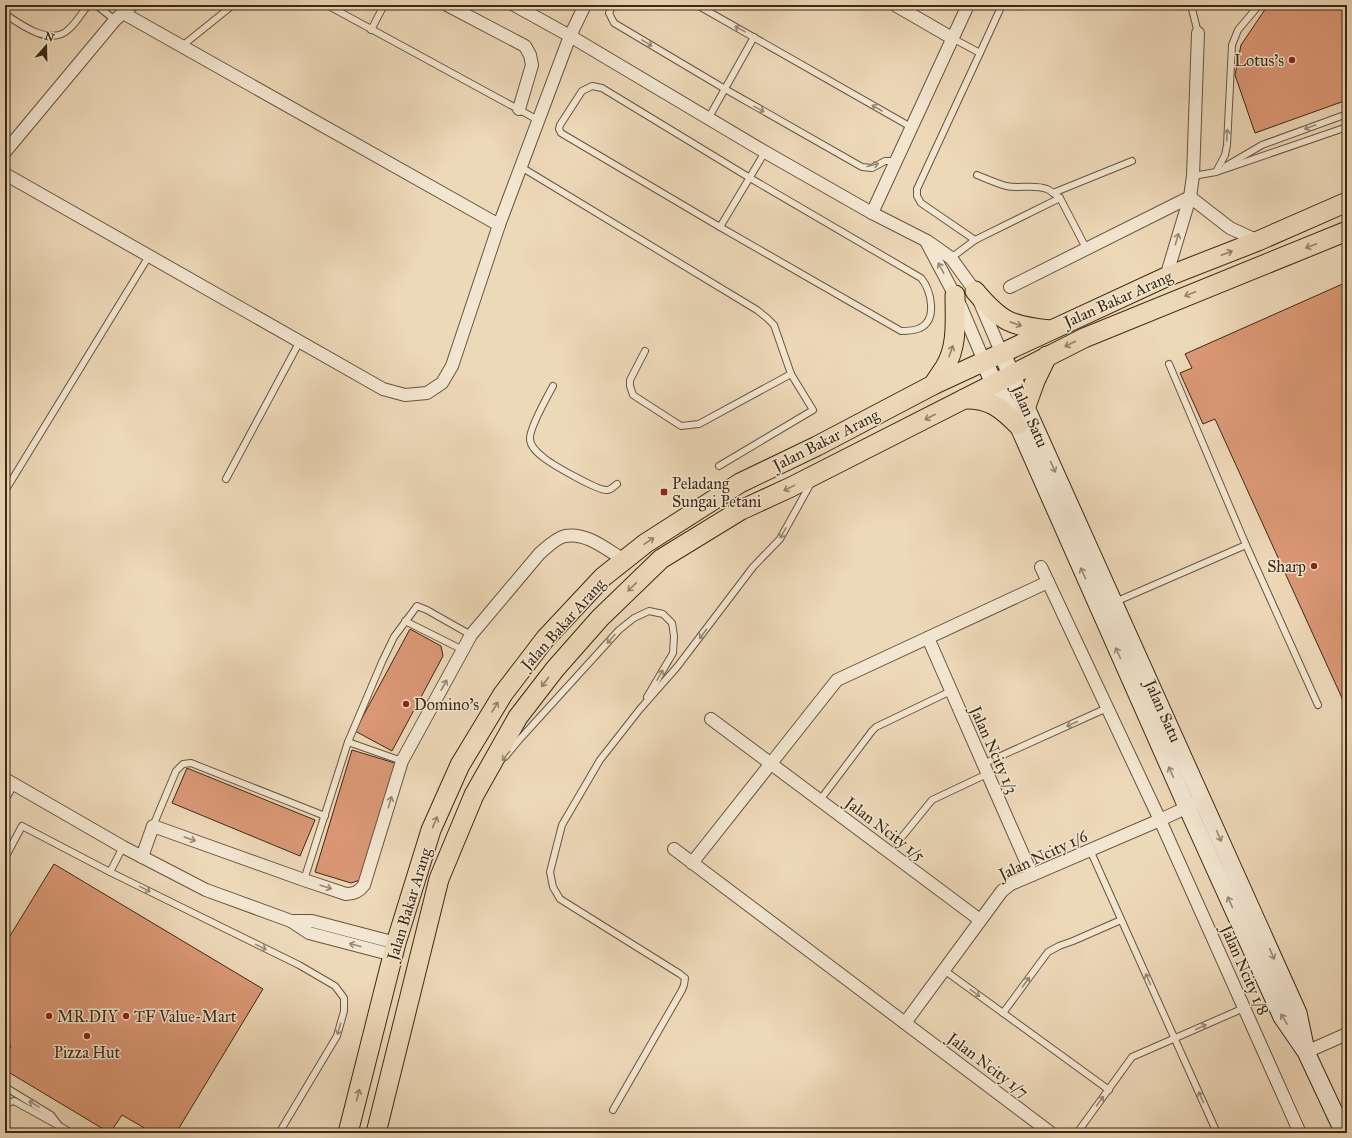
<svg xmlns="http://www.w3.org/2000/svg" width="1352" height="1138" viewBox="0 0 1352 1138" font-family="'IM FELL Great Primer',serif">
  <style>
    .building { fill: #db9876; stroke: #3b2915 }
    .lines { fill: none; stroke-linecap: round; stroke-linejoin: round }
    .lane-casing { stroke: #68553e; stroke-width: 8 }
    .street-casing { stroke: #68553e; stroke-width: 14 }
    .secondary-casing { stroke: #3b2915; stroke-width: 19 }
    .primary-casing { stroke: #3b2915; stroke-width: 21 }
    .lane { stroke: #f3e6d1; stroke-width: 6 }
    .street { stroke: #f3e6d1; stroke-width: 12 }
    .secondary { stroke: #f3e6d1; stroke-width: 17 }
    .primary { stroke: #edd8b8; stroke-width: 19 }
    .oneway { stroke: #978873 }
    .oneway2 { stroke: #948066 }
    .poi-dot { fill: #8f2418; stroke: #f3e6d1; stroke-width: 1.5 }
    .labels { text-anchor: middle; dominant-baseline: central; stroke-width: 3; stroke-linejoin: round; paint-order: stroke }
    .poi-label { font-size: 16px; fill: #3b2915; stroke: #f3e6d1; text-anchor: start }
    .street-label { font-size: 16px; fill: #3b2915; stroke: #f3e6d1 }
  </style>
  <rect width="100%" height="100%" fill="#edd8b8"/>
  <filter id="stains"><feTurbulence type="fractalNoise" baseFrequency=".005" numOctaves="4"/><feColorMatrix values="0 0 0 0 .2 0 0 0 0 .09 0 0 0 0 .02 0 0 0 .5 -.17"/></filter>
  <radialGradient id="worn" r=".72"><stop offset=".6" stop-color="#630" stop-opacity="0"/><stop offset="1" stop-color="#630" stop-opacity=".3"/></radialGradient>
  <g class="building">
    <polygon points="1268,5 1347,5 1347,100 1255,133 1235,75 1241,45"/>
    <polygon points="1347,282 1347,709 1215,419 1203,424 1180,373 1192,368 1185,354"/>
    <polygon points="410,629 441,646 443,656 392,751 355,731"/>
    <polygon points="352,750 398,764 363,879 351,883 315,872"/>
    <polygon points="187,768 315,820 300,856 172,803"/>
    <polygon points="54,864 263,989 176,1133 153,1133 122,1115 110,1133 5,1070 5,1056 11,1046 5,1043 5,944"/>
  </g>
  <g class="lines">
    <defs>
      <g id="lane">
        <polyline points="96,5 115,20"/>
        <polyline points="327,5 538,120"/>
        <polyline points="613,5 609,13 614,23 725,89 862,167 872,168 885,161 895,161"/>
        <polyline points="697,5 911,127"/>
        <polyline points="1191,5 1198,33"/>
        <path d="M5 14C21 25 51 47 69 29 76 23 82 13 88 5"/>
        <polyline points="371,30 384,5"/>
        <polyline points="952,38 980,53 917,189 917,196 921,203 975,240"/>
        <polyline points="182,46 233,5"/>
        <polyline points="980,53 1002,5"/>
        <path d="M592 86 602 88 750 178 921 278C931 290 938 320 920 328 914 331 908 331 901 331L720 227 561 133 559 129 560 125 582 91Z"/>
        <polyline points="708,119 754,37"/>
        <polyline points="1226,166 1262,145 1347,114"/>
        <polyline points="521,167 757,310 767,318 774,325 791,374 699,424 681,426 633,395 630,386 630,380 645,351"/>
        <polyline points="1216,172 1225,155 1227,145 1232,45 1238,30 1259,5"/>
        <path d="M977 175C987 179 996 183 1006 186 1020 189 1034 184 1047 189 1051 191 1056 195 1060 198L1086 248"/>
        <polyline points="1193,176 1216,172 1347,127"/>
        <polyline points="1053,193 1132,161"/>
        <polyline points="720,227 765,152"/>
        <polyline points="951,258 975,240 1060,198"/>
        <path d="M553 386C547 397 529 429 530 439 530 447 539 454 544 458 553 465 598 491 607 490 611 490 614 486 617 484"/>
        <polyline points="719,466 813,410 791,374"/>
        <polyline points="226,479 300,341"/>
        <polyline points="5,491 149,256"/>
        <polyline points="1246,545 1318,705"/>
        <polyline points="1115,602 1246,545 1169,364"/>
        <polyline points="405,621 463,650"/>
        <polyline points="348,742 402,761"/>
        <polyline points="505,757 519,740 619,630 634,618 649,611 663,614 672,623 674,636 673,653 647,697"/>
        <polyline points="983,764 1107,708"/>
        <polyline points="5,800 14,785"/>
        <polyline points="820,800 872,731 876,727 951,691"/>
        <polyline points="153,826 176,771 183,764 191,763 325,816"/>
        <polyline points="897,843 932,800 987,774"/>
        <polyline points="1090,850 1217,1133"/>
        <polyline points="5,858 22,826 110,872 299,965 335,986 344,998 344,1011 337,1036 279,1133"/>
        <polyline points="110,872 123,847"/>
        <polyline points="304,880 348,742 382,662 394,637 417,606 427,610 471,635"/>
        <polyline points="944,970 1109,1090"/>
        <polyline points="1003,1013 1048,952 1059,946 1073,941 1121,920"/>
        <polyline points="5,1087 51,1115 58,1124"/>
        <polyline points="5,1104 14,1101 72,1133"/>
        <polyline points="613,1110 682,990 684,985 685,978 680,974 560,899 553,887 550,872 562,825 600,760 640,709 677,667 753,567 780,539 811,483"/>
        <polyline points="5,1127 10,1133"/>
        <polyline points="1077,1133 1132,1057 1244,1008"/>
      </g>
      <g id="street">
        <polyline points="447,5 525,46 530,55 532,65 519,109"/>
        <polyline points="514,5 570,36 765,152 872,213 927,241 951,258 975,291 1002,354"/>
        <polyline points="895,5 952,38"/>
        <polyline points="123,13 499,225"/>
        <polyline points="5,152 115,20 132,5"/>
        <polyline points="5,174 383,389 405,395 427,393 442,383 452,366 499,225 570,36 585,5"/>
        <polyline points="1190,197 1230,228 1258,241"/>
        <polyline points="872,213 968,5"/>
        <polyline points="927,243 961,307 984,361"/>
        <polyline points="1166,277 1190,197 1193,176 1198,33"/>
        <polyline points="1010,287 1190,197"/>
        <polyline points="1041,567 1160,820 1300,1133"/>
        <polyline points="928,638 1032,875"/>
        <polyline points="711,719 980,920"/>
        <polyline points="5,779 123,847 206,890 291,921 309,933 393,955"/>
        <polyline points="674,849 1051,1133"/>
        <path d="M142 857 153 826 304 880 346 894C354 894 359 892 364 885L402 761 471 635 540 553C547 547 556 538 565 536 587 532 607 550 624 560"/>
        <polyline points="692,863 837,680 1048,582"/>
        <polyline points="291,921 312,921 396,943"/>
        <polyline points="905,1023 1002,891 1011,884 1160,820 1194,804"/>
        <polyline points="1306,1052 1347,1034"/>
      </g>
      <g id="secondary">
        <polyline points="1002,354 1298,1013 1305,1046"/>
        <polyline points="984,361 994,383 1018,425 1187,807 1282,1017 1306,1052 1344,1133"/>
      </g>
      <g id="primary">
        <path d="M975 291C1001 322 1011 326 1050 330"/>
        <path d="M933 385C937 379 941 373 945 367 958 346 955 319 955 295"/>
        <path d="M964 399C989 398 1001 408 1018 425"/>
        <polyline points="1026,406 1035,381 1047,356"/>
        <polyline points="348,1133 396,943 431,830 460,765 503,694 545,639 603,577 646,543 740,483 817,446 933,385 1166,277 1258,241 1347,202"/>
        <polyline points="376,1133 439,879 474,795 518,717 555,669 600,618 661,559 741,510 791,487 1084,338 1347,231"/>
      </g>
    </defs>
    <use href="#lane" class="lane-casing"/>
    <use href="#street" class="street-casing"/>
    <use href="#secondary" class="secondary-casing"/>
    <use href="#primary" class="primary-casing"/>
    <use href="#lane" class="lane"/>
    <use href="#street" class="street"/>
    <use href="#secondary" class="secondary"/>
    <use href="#primary" class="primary"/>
  </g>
  <defs><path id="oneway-shaft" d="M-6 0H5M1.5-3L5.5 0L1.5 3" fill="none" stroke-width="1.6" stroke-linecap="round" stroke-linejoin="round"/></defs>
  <g class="oneway">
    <use href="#oneway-shaft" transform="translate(740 29) rotate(-151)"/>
    <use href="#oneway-shaft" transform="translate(647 43) rotate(31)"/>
    <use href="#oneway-shaft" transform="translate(877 108) rotate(-150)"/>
    <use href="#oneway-shaft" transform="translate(759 109) rotate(29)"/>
    <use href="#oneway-shaft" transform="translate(1310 127) rotate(160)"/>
    <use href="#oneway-shaft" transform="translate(1227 135) rotate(-87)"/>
    <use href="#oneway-shaft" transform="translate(873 165) rotate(-15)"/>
    <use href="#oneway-shaft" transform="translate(1177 239) rotate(-73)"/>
    <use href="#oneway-shaft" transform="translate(941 268) rotate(-118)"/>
    <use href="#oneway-shaft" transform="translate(1053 467) rotate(66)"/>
    <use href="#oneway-shaft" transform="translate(783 533) rotate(120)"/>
    <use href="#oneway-shaft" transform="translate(1083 573) rotate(-114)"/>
    <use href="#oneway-shaft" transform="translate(703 634) rotate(127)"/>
    <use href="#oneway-shaft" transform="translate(611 639) rotate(132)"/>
    <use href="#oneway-shaft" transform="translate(1118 653) rotate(-114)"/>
    <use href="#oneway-shaft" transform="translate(660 675) rotate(-60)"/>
    <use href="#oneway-shaft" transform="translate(444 685) rotate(-61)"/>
    <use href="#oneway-shaft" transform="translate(1072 724) rotate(156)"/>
    <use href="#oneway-shaft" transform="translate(506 756) rotate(129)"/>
    <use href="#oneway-shaft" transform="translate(1171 772) rotate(-114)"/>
    <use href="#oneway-shaft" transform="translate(390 802) rotate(-73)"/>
    <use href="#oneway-shaft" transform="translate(1219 836) rotate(66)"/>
    <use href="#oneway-shaft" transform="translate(190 839) rotate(20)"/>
    <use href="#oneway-shaft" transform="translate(326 887) rotate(18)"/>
    <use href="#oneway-shaft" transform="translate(145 889) rotate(26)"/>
    <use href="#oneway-shaft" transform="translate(1230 902) rotate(-114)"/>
    <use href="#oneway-shaft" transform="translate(355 945) rotate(-165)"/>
    <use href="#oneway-shaft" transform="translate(261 947) rotate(26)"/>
    <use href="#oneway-shaft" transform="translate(1272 954) rotate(66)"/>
    <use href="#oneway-shaft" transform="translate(1148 979) rotate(-114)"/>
    <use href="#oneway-shaft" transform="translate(1026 982) rotate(-54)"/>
    <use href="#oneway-shaft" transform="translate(975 993) rotate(36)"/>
    <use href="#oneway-shaft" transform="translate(1284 1019) rotate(-122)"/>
    <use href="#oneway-shaft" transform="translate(1201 1027) rotate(-24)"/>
    <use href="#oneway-shaft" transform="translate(339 1029) rotate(106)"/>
    <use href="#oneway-shaft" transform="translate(1201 1097) rotate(-114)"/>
    <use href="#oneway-shaft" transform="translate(1100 1101) rotate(-54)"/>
    <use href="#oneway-shaft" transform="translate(34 1104) rotate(-149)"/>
  </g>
  <g class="oneway2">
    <use href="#oneway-shaft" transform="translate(1311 246) rotate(158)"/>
    <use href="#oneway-shaft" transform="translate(1227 253) rotate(-21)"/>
    <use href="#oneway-shaft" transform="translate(1190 294) rotate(158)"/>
    <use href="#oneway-shaft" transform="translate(1016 324) rotate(19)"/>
    <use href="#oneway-shaft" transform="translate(1070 344) rotate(153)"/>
    <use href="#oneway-shaft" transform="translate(951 351) rotate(-71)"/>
    <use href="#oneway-shaft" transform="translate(930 417) rotate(153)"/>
    <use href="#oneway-shaft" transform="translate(789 488) rotate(154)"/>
    <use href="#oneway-shaft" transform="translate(649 541) rotate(-34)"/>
    <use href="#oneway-shaft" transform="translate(632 587) rotate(136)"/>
    <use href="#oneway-shaft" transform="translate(545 682) rotate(127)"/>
    <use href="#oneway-shaft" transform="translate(495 707) rotate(-59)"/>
    <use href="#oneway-shaft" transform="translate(435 822) rotate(-66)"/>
    <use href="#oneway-shaft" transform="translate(358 1095) rotate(-76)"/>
  </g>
  <g class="poi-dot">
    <circle cx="1292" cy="60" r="4"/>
    <rect x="660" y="488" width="8" height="8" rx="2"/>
    <circle cx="1314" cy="566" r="4"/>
    <circle cx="406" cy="704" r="4"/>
    <circle cx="49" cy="1016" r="4"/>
    <circle cx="126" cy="1016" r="4"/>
    <circle cx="87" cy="1036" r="4"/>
  </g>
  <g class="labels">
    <g class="poi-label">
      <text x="1284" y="60" text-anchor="end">Lotus's</text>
      <text x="672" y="483">Peladang<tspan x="672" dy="18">Sungai Petani</tspan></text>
      <text x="1306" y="566" text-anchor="end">Sharp</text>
      <text x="414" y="704">Domino's</text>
      <text x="57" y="1016">MR.DIY</text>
      <text x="134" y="1016">TF Value-Mart</text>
      <text x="87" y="1052" text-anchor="middle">Pizza Hut</text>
    </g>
    <g class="street-label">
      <text transform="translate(1118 299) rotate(-24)">Jalan Bakar Arang</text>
      <text transform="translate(1030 416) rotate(66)">Jalan Satu</text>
      <text transform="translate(826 440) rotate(-27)">Jalan Bakar Arang</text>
      <text transform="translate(563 624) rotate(-48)">Jalan Bakar Arang</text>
      <text transform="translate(1163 711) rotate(66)">Jalan Satu</text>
      <text transform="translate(994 750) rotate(66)">Jalan Ncity 1/3</text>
      <text transform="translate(885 829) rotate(37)">Jalan Ncity 1/5</text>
      <text transform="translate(1043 855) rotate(-25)">Jalan Ncity 1/6</text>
      <text transform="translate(409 904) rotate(-73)">Jalan Bakar Arang</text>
      <text transform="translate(1245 970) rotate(66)">Jalan Ncity 1/8</text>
      <text transform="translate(988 1065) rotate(37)">Jalan Ncity 1/7</text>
    </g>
  </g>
  <rect width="1352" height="1138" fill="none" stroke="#edd8b8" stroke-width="20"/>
  <rect x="6" y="6" width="1340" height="1126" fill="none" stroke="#3b2915" stroke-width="2"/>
  <rect x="10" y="10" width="1332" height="1118" fill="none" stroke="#3b2915"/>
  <g transform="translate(46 46) rotate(20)" stroke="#f3e6d1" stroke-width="3" paint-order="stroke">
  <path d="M0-3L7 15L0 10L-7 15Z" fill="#3b2915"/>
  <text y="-6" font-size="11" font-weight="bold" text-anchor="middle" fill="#3b2915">N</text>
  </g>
  <rect width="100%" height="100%" filter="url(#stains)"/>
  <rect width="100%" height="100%" fill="url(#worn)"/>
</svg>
